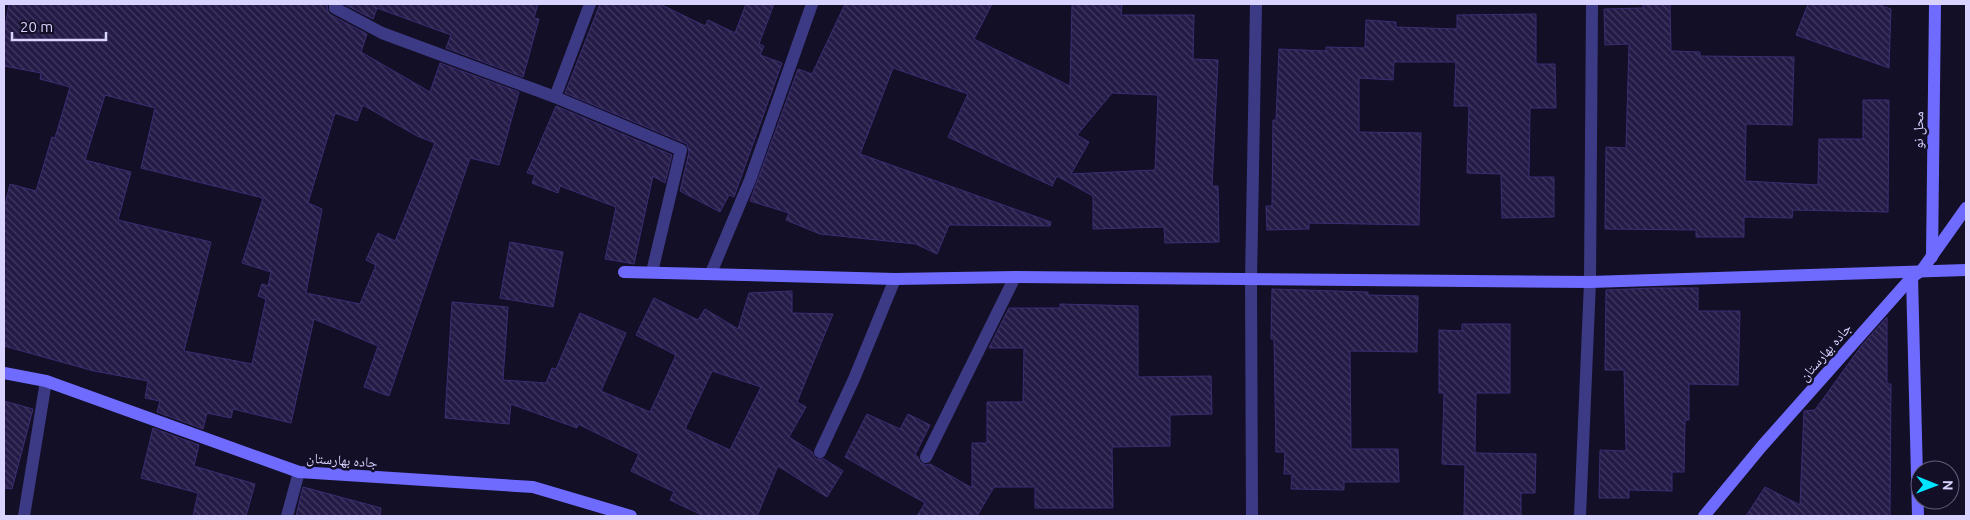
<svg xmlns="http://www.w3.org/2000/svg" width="1970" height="520" viewBox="0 0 1970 520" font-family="Ubuntu,'Noto Naskh Arabic',sans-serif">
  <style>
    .building { fill: url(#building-back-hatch); stroke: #3b2d73; fill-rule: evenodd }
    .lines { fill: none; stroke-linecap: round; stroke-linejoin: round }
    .street { stroke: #3d3a85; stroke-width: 12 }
    .secondary { stroke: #6f6bff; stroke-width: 12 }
    .labels { text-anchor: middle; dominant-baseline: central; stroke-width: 5; stroke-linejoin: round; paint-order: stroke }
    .street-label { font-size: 14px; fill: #d9d4ff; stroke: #130f26 }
  </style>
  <defs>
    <pattern id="building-back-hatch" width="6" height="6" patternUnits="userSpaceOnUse" patternTransform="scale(1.25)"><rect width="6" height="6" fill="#241b47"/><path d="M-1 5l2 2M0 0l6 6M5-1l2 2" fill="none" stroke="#433b63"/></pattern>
  </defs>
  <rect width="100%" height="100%" fill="#130f26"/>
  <g class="building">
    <path d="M9 4H327L328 12 331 15 367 34 361 52 430 92 440 63 519 92 499 165 470 158 389 396 364 387 378 346 314 319 291 423 233 409 231 418 207 413 203 429 157 412 160 401 145 398 148 381 94 371 4 346V209L10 184 36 191 52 137 55 138 70 87 40 79 41 73 4 66V33ZM105 95 155 108 141 168 263 198 242 263 271 272 268 286 262 284 258 296 266 299 252 364 184 351 211 242 118 220 131 172 85 160ZM363 105 417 136 435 143 395 241 378 233 366 260 376 265 360 304 306 293 322 209 308 203 335 113 357 121Z"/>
    <polygon points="344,4 538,4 534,18 539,19 523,77 446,48 451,35 377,8 373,19"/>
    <polygon points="600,4 660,4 705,26 708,20 735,33 746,4 774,4 759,44 764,46 760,55 782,63 734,197 729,195 720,212 680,191 689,152 687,144 565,93"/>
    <path d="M845 4H992L974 39 1070 86 1072 4H1122L1121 15H1194L1193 59 1218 60 1212 186H1218L1219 242 1165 243 1164 227 1093 229V196L1057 176 1052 186 948 137 968 94 893 68 860 154 1051 222 1050 226 949 225 937 254 916 244 820 234 786 220 789 213 750 201 798 69 812 74ZM1112 93 1158 95 1155 170 1071 174 1089 142 1077 135Z"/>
    <polygon points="1643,4 1670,4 1671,51 1700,52 1700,56 1794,57 1792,125 1746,124 1745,181 1818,185 1819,139 1863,139 1863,100 1889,100 1888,212 1793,210 1792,218 1744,217 1744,237 1696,237 1696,230 1605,229 1606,147 1626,148 1629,44 1605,45 1604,9 1643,8"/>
    <polygon points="1808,4 1877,4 1891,9 1889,68 1796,35"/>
    <polygon points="1536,14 1536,64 1555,64 1556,108 1530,108 1529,177 1554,177 1554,217 1502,218 1501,174 1467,173 1469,106 1454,106 1456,62 1394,62 1393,80 1359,78 1359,132 1421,133 1419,225 1309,223 1309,229 1267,230 1266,206 1272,206 1273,120 1276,120 1279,49 1326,51 1326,47 1365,48 1366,20 1396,22 1396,27 1457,29 1457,15"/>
    <polygon points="556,106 672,155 665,183 653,176 634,264 605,259 616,207 560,186 558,193 532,183 535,175 527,173"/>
    <polygon points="510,242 563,252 553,307 500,298"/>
    <polygon points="1653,288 1698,288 1698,311 1740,311 1738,385 1689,384 1689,420 1685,420 1684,472 1672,472 1672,491 1629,490 1629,498 1599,498 1600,450 1626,451 1624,370 1605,370 1606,290"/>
    <polygon points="1272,289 1368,292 1368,295 1418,296 1417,352 1350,351 1351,449 1398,449 1399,482 1344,482 1344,490 1291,489 1292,474 1284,474 1285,452 1276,452 1274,339 1271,339"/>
    <path d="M792 291V313L833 314 797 402 806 407 789 437 812 452 816 459H824L843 471 827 497 778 466 757 516H704L670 500 674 492 631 471 639 454 578 424 577 428 511 404 509 424 445 418 452 302 508 307 503 380 546 383 552 368 556 369 580 313 626 333 601 391 650 412 676 355 636 335 654 298 698 320 705 309 738 329 749 293ZM712 371 761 387 730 450 685 429Z"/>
    <polygon points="1060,304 1138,306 1138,377 1211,376 1212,414 1170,415 1170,446 1112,447 1113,508 1035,508 1035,487 994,487 977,516 917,516 925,503 845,457 867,414 900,429 908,414 930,425 915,455 918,457 920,462 926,465 930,464 972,488 972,443 987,443 987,402 1023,402 1024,348 989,348 1009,308 1060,308"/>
    <polygon points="1887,317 1887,384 1891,384 1890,516 1746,516 1765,487 1800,505 1804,411 1815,410 1862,345"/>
    <polygon points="1462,324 1510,324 1510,393 1476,393 1475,453 1536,454 1535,493 1521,493 1521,516 1464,516 1465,465 1442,464 1444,393 1439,393 1439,330 1462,331"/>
    <polygon points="4,401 33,409 12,489 4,488"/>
    <polygon points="153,428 199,445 194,466 255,484 246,516 193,516 198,493 141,478"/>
    <polygon points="303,487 381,508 380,516 296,516"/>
  </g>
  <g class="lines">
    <g class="street">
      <polyline points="335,4 335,8 382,33 555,97 681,150 652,272"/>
      <polyline points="555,97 590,4"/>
      <polyline points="711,273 750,180 812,4"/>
      <polyline points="820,452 854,379 895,279"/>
      <polyline points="926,457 1015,277"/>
      <polyline points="24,516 46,381"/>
      <polyline points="287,516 299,472"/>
      <polyline points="1252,516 1251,280 1256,4"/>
      <polyline points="1580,516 1590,282 1592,4"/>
    </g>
    <g class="secondary">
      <polyline points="1932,257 1935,4"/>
      <polyline points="624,272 895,279 1015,277 1590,282 1966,270"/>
      <polyline points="1912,277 1918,516"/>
      <polyline points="4,373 46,381 299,472 533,487 631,516"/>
      <polyline points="1704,516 1762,446 1912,277 1922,270 1966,208"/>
    </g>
  </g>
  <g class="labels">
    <g class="street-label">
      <text transform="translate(1918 130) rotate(-89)">محل نو</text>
      <text transform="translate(1825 352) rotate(-49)">جاده بهارستان</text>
      <text transform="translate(342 460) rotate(4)">جاده بهارستان</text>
    </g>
  </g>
  <rect width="1970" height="520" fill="none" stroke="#d9d4ff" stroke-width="10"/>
  <g transform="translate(1935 485) rotate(91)"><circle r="24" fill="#130f26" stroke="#625e7d"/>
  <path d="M0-4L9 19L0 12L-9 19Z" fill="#00e5ff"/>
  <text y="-8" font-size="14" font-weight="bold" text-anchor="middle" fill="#d9d4ff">N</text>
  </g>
  <path d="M12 32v8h94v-8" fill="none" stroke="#d9d4ff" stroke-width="2.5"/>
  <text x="20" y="32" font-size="15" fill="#d9d4ff" stroke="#130f26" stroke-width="4" paint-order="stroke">20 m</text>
</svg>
